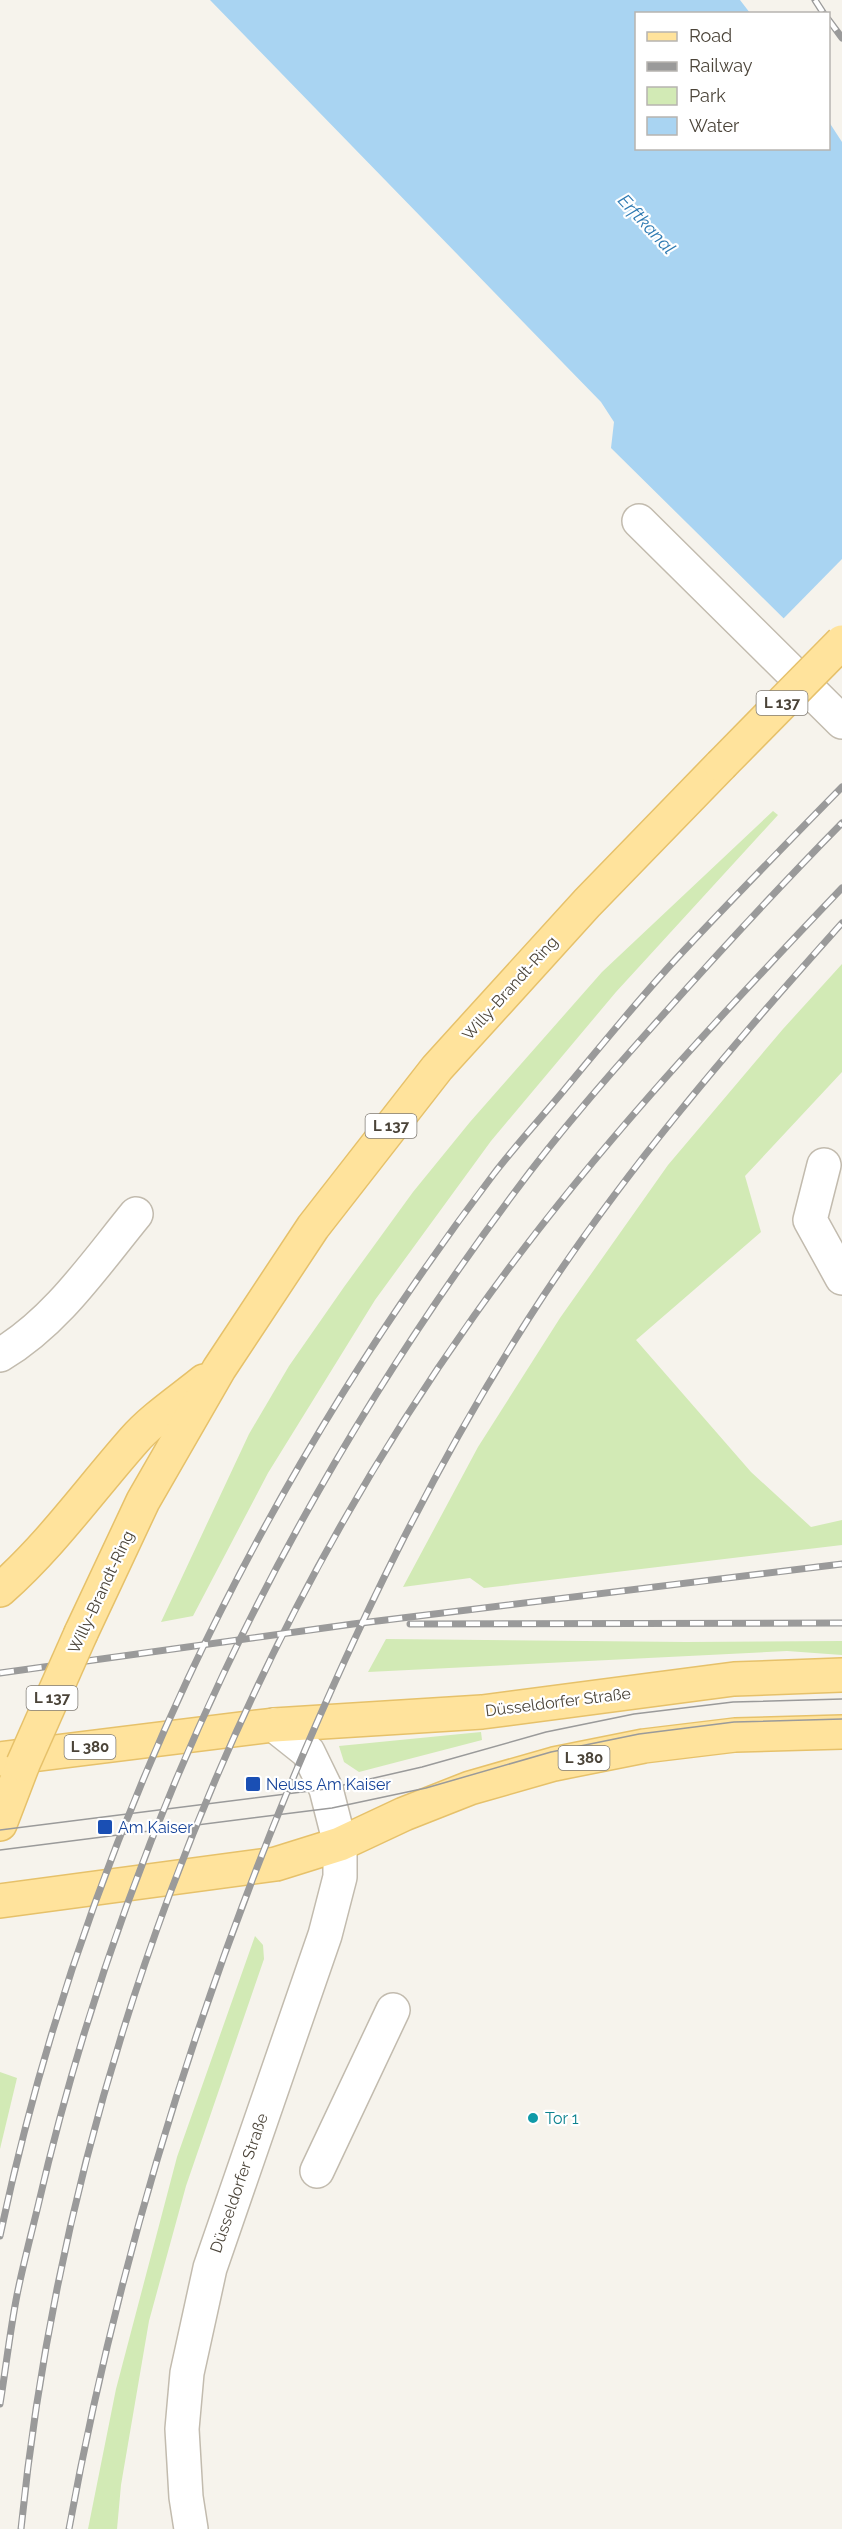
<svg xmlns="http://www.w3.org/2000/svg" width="842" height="2529" viewBox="0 0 842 2529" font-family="Raleway,sans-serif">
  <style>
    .green { fill: #d2eab5 }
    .water { fill: #a9d4f2 }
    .pier { fill: #f6f3ec }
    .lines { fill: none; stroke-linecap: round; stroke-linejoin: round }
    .minor-casing { stroke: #c2bbae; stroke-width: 36 }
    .major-casing { stroke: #e6c16a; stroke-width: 36 }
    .minor { stroke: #fff; stroke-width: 33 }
    .major { stroke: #ffe39c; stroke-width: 33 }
    .tram { stroke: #9a9a9a; stroke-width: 1.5 }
    .rail-casing { stroke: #9a9a9a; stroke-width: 7 }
    .rail { stroke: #fff; stroke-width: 4.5; stroke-dasharray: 14; stroke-linecap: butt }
    .major-bridge-casing { stroke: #e6c16a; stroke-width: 36; stroke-linecap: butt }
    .major-bridge { stroke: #ffe39c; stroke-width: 33 }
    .transit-dot { fill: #1a4fb4; stroke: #fff; stroke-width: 2 }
    .culture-dot { fill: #0f9aa8; stroke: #fff; stroke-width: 2 }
    .labels { text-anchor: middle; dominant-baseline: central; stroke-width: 4.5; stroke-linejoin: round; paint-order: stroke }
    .shield { fill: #fff; stroke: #817c74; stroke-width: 1.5 }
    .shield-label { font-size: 15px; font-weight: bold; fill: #4b4439 }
    .street-label { font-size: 16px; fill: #4b4439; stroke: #fff }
    .transit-label { font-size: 16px; fill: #164399; stroke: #fff; text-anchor: start }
    .culture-label { font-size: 16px; fill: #0d838f; stroke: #fff; text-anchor: start }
    .water-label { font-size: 18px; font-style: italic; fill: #2e7ab2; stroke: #fff }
  </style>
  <rect width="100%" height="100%" fill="#f6f3ec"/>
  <g class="green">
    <polygon points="773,811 778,815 616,992 491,1141 375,1300 268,1473 193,1616 161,1622 249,1434 289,1366 344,1287 413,1192 470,1122 602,972"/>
    <polygon points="842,964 842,1072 745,1176 761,1232 636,1340 751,1472 811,1527 842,1520 842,1545 484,1588 470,1578 403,1587 478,1447 560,1318 668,1165 783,1029"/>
    <polygon points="386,1639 686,1642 842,1641 842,1655 787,1651 368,1672"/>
    <polygon points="481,1732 482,1740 359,1772 344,1762 339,1746"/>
    <polygon points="255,1936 263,1945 264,1959 186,2186 149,2321 121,2485 117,2529 88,2529 116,2389 177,2157"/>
    <polygon points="0,2072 17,2078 0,2149"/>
  </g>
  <polygon class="water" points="210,0 740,0 750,13 636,14 636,148 828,148 829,122 842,142 842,676 611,448 614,422 601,402"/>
  <polygon class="pier" points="842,559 842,679 782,620"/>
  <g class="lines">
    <defs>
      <g id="minor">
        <polyline points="639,521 842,722"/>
        <polyline points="824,1165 810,1220 842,1278"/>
        <path d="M0 1355C56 1322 95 1264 136 1214"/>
        <polyline points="317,2171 393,2010"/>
        <polyline points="191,2529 186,2497 182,2429 187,2373 210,2268 325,1935 340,1877 340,1844 326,1789 308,1752 274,1725"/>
      </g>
      <g id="major">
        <path d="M0 1590C51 1545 89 1491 134 1440 152 1419 182 1399 204 1381"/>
        <polyline points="81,1633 143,1501 219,1369 313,1227 437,1068 587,903 721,765"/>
        <polyline points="0,1759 274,1725 482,1712 734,1679 842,1675"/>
        <polyline points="0,1824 23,1764"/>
        <polyline points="0,1901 276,1864 340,1844 404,1814 470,1788 554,1764 644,1746 735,1735 842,1732"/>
      </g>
    </defs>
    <use href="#minor" class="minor-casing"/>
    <use href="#major" class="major-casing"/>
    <use href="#minor" class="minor"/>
    <use href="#major" class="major"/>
    <g class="tram">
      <polyline points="0,1830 326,1789 422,1767 546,1732 634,1714 733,1702 842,1699"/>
      <polyline points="0,1850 332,1808 426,1788 551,1752 639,1734 734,1722 842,1719"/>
    </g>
    <defs>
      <g id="rail">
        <polyline points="815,0 824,14"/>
        <polyline points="828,19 842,38"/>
        <polyline points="410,1624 842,1623"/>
        <polyline points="0,1673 353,1624 842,1564"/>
        <path d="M0 2236C81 1852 256 1487 493 1175 516 1145 541 1118 565 1089 601 1046 637 1001 676 959 730 901 786 844 842 787"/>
        <path d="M0 2404C6 2367 10 2331 17 2295 23 2265 31 2235 38 2206 123 1837 288 1495 514 1193 559 1132 610 1074 661 1017 720 951 780 886 842 823"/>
        <path d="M21 2529C64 2100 224 1668 474 1316 583 1162 712 1024 842 888"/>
        <path d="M69 2529C115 2275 190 2028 288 1790 356 1628 432 1470 527 1321 618 1178 729 1049 842 923"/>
      </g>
    </defs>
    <use href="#rail" class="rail-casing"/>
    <use href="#rail" class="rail"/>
    <defs>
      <g id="major-bridge">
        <polyline points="721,765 842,642"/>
        <polyline points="23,1764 81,1633"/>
      </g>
    </defs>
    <use href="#major-bridge" class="major-bridge-casing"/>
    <use href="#major-bridge" class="major-bridge"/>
  </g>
  <g class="transit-dot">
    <rect x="245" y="1776" width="16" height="16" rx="3"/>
    <rect x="97" y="1819" width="16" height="16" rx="3"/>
  </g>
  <circle class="culture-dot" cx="533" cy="2118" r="6"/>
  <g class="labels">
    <g class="shield">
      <rect x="756.5" y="691" width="51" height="24" rx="4.5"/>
      <rect x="365.5" y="1114" width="51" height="24" rx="4.5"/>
      <rect x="26.5" y="1686" width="51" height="24" rx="4.5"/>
      <rect x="64.5" y="1735" width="51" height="24" rx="4.5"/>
      <rect x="558.5" y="1746" width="51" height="24" rx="4.5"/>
    </g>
    <g class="shield-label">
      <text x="782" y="703">L 137</text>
      <text x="391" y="1126">L 137</text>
      <text x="52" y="1698">L 137</text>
      <text x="90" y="1747">L 380</text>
      <text x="584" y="1758">L 380</text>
    </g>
    <g class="street-label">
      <text transform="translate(510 988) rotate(-48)">Willy-Brandt-Ring</text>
      <text transform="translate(101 1592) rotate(-65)">Willy-Brandt-Ring</text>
      <text transform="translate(558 1702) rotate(-7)">Düsseldorfer Straße</text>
      <text transform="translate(239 2183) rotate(-71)">Düsseldorfer Straße</text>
    </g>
    <g class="transit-label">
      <text x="266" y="1784">Neuss Am Kaiser</text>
      <text x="118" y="1827">Am Kaiser</text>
    </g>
    <g class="culture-label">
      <text x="545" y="2118">Tor 1</text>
    </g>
    <g class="water-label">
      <text transform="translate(647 224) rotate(47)">Erftkanal</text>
    </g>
  </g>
  <rect x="635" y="12" width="195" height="138" fill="#ffffff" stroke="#b7b4b0" stroke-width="1.5"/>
  <rect x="647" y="32" width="30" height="9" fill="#ffe39c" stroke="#b7b4b0" stroke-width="1.5"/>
  <text x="689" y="42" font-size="18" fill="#4b4439">Road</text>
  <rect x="647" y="62" width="30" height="9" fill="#9a9a9a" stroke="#b7b4b0" stroke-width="1.5"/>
  <text x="689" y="72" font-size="18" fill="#4b4439">Railway</text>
  <rect x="647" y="87" width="30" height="18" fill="#d2eab5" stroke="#b7b4b0" stroke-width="1.5"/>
  <text x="689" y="102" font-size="18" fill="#4b4439">Park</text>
  <rect x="647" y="117" width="30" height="18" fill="#a9d4f2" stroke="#b7b4b0" stroke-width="1.5"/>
  <text x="689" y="132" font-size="18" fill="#4b4439">Water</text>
</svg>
